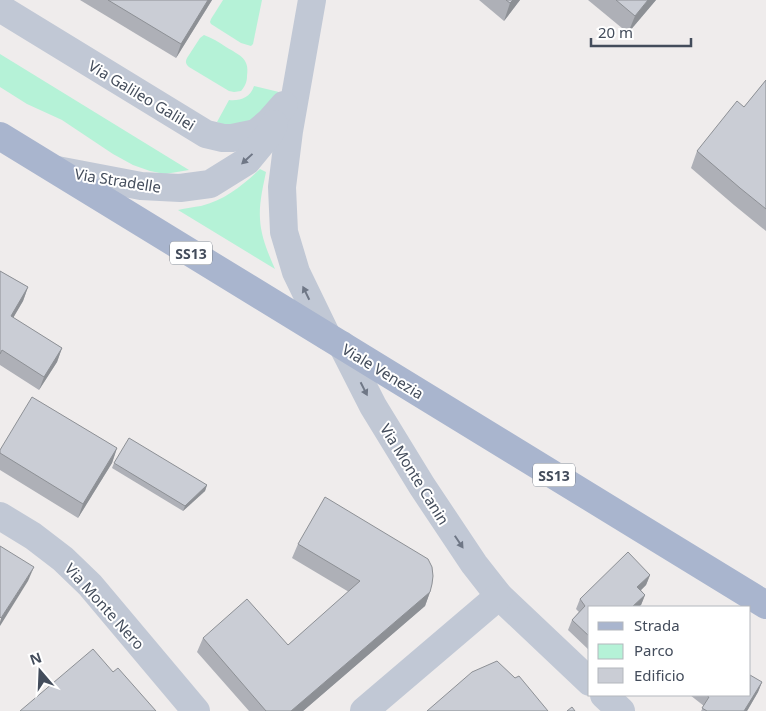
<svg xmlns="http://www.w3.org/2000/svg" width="766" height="711" viewBox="0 0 766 711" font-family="'Noto Sans',sans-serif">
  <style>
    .green { fill: #b5f2d7 }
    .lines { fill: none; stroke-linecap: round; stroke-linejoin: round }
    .minor { stroke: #c1c8d5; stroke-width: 28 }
    .major { stroke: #a9b5ce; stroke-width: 28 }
    .wall { fill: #aeb0b7 }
    .shaded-wall { fill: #8d9095 }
    .building { fill: #cacdd5; stroke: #8d9095 }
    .oneway { fill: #6f7786 }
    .labels { text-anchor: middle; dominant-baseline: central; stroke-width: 4; stroke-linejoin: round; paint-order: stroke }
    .shield { fill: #fff; stroke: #7b828c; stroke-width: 1 }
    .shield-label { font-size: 14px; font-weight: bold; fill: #434c5b }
    .street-label { font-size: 15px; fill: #434c5b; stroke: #fff }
  </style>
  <rect width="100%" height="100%" fill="#efecec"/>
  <g class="green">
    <polygon points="223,0 262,0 253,44 251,46 241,43 211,24 210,22 211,19"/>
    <path d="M204 35C212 38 219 42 226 47 239 55 250 58 247 76 247 82 245 86 241 91L234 92 229 91 189 67C186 64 185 62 187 58L200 38Z"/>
    <polygon points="0,54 189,170 165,174 150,171 133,165 113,154 62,120 27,104 0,87"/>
    <path d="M254 86 279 92 250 124 225 125 217 122 229 100C240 101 250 98 254 86Z"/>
    <path d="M260 169 266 172C263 187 259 203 260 219 261 237 268 253 275 269L178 210C186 208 194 207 201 206 225 200 243 185 260 169Z"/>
  </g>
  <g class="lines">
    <g class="minor">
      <polyline points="312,0 289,131 282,187 284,232 296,272 327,336"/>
      <polyline points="0,8 206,134 223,138 232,138 256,133 269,122 284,105"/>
      <polyline points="57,170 141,186 180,188 210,184 247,161 270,133 274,124"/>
      <polyline points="342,345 373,406 422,486 474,564 499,596 590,682"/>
      <polyline points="0,516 33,536 63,559 90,585 196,711"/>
      <polyline points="604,695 621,711"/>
      <polyline points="364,711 499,596"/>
    </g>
    <polyline class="major" points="0,136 766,605"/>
  </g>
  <g class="wall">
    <polygon points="80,0 212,0 176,58"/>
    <polygon points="479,0 520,0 504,21"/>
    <polygon points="588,0 656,0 628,33"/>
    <polygon points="766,80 766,231 734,205 691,168 697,151 744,107"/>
    <polygon points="0,271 28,287 23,301 13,318 62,348 57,362 39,390 0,365"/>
    <polygon points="117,448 112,463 78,518 0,470 0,450"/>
    <polygon points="114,463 207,485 205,491 183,511 112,468"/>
    <polygon points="298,544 430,592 425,606 303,711 249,711 197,652 203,638 288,645 349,592 292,558"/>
    <polygon points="650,575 646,585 641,590 645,595 641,605 638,607 590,607 590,651 568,630 572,620 579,612 576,609 580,599"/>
    <polygon points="762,682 758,692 747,711 701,711 704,706 690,695 750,695"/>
  </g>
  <g class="shaded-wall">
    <polygon points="208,0 212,0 176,58 181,44"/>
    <polygon points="513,0 520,0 504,21 510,3"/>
    <polygon points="648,0 656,0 628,33 635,16"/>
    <polygon points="28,287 23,301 6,330 11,316"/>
    <polygon points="62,348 57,362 39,390 44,377"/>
    <polygon points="117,448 112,463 78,518 83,504"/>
    <polygon points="207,485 205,491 183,511 185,506"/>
    <polygon points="34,567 28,581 0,626 0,622 1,618"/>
    <polygon points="650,575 646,585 634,597 637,587"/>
    <polygon points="430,592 425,606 303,711 291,711"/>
    <polygon points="645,595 641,605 638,607 632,607"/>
    <polygon points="762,682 758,692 747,711 744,711"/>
  </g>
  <g class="building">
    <polygon points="108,0 208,0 181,44"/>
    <polygon points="506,0 513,0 510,3"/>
    <polygon points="616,0 648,0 635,16"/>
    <polygon points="766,80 766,209 740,188 697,151 737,101 744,107"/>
    <polygon points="0,271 28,287 11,316 62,348 44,377 2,350 0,354"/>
    <polygon points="32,397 117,448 83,504 0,453 0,450"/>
    <polygon points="129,438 207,485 185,506 114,463"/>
    <polygon points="325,497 428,559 432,567 433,576 432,584 430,592 291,711 266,711 203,638 247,599 288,645 360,581 298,544"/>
    <polygon points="0,546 34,567 1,618 0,617"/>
    <polygon points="628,552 650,575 637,587 645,595 632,607 590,607 590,637 572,620 585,606 580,599"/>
    <polygon points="93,649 113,672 118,668 156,711 20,711"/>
    <polygon points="497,661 515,678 519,676 548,711 427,711 472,672"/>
    <polygon points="750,675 762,682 744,711 707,711 702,708 709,697 706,695 750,695"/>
    <polygon points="572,707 575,711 567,711"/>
  </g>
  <defs><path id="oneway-solid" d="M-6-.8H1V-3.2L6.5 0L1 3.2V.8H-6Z" transform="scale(1.25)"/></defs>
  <g class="oneway">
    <use href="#oneway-solid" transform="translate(247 159) rotate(137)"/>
    <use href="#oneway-solid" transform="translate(306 293) rotate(-116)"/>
    <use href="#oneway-solid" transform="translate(364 389) rotate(63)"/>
    <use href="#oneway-solid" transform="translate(459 542) rotate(56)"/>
  </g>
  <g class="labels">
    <g class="shield">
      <rect x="170" y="241.5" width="42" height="23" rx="4"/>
      <rect x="533" y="463.5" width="42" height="23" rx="4"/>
    </g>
    <g class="shield-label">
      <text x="191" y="253">SS13</text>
      <text x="554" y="475">SS13</text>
    </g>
    <g class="street-label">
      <text transform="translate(142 95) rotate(31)">Via Galileo Galilei</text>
      <text transform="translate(118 180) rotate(9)">Via Stradelle</text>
      <text transform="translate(383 371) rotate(31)">Viale Venezia</text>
      <text transform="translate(415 474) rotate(58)">Via Monte Canin</text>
      <text transform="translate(105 606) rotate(48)">Via Monte Nero</text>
    </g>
  </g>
  <rect x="588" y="606" width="162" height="90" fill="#ffffff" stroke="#b4b7bd"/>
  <rect x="598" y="622" width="25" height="8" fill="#a9b5ce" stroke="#b4b7bd"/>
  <text x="634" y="631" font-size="15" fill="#434c5b">Strada</text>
  <rect x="598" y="644" width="25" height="15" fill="#b5f2d7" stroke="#b4b7bd"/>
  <text x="634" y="656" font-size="15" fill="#434c5b">Parco</text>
  <rect x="598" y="668" width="25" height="15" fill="#cacdd5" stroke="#b4b7bd"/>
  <text x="634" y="681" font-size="15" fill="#434c5b">Edificio</text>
  <g transform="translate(40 671) rotate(341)" stroke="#ffffff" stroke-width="4" paint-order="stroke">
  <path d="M0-4L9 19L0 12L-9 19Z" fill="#434c5b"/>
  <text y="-8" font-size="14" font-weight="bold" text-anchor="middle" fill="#434c5b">N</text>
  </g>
  <path d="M591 38v8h100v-8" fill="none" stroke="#434c5b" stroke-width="2.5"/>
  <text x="598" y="38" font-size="15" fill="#434c5b" stroke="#ffffff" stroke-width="4" paint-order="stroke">20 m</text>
</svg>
